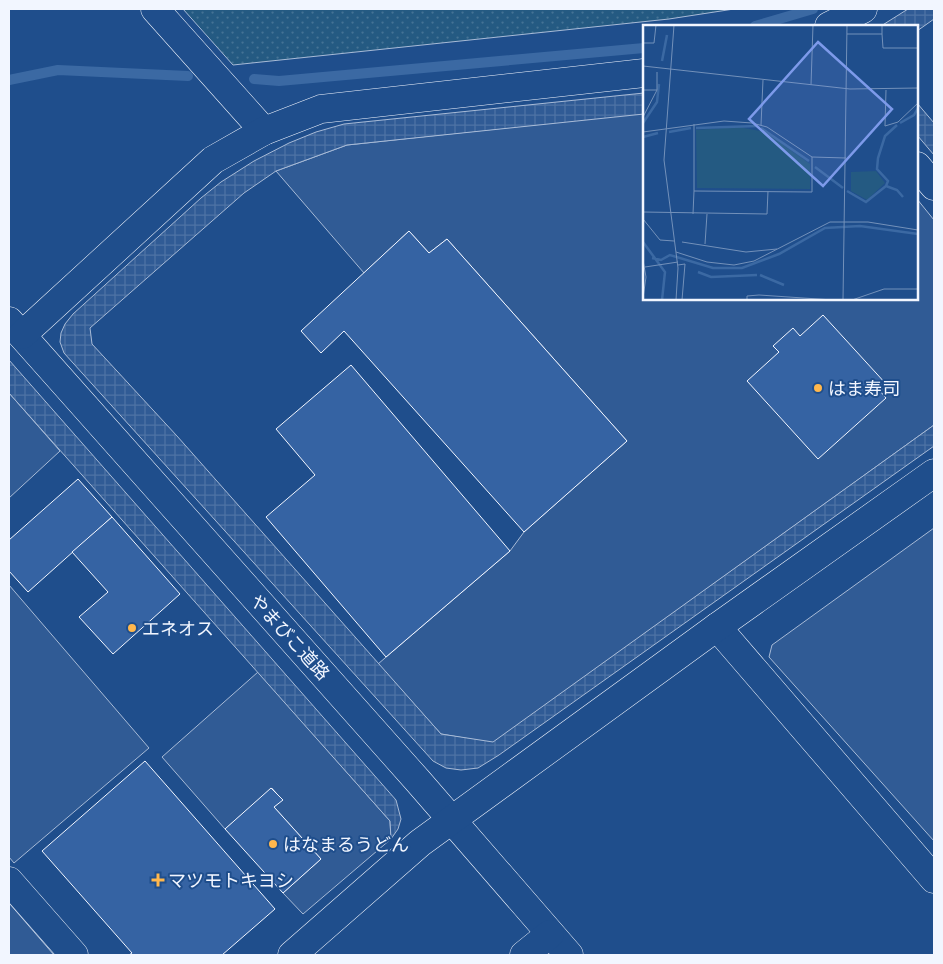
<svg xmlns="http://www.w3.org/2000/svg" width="943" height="964" viewBox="0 0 943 964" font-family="'IBM Plex Sans','Noto Sans JP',sans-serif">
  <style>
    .park { fill: url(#park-dots); stroke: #a8bbd7 }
    .parking { fill: #305b95; stroke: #a8bbd7 }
    .plaza { fill: url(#plaza-grid); stroke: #a8bbd7 }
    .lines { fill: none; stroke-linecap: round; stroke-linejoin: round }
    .stream { stroke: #3b69a3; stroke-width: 10 }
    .building { fill: #3563a3; stroke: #f2f6ff }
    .minor-casing { stroke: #f2f6ff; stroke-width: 29 }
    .minor { stroke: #1f4e8c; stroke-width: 28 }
    .poi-dot { fill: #ffb74d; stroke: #1f4e8c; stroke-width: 2 }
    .labels { text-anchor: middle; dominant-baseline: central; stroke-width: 4; stroke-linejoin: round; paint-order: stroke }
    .poi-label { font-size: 18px; fill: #f2f6ff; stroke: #1f4e8c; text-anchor: start }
    .street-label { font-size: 18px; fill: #f2f6ff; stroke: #1f4e8c }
    .inset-river { fill: none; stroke: #3b69a3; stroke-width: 2.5 }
    .inset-road { fill: none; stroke: #7391ba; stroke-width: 1 }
    .view { fill: #7d9aea; fill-opacity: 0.15; stroke: #7d9aea; stroke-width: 2.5 }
    .inset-edge { fill: none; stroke: #f2f6ff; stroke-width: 2.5 }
  </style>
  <defs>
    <pattern id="park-dots" width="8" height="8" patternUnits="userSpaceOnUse" patternTransform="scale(1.25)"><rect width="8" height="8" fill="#245a82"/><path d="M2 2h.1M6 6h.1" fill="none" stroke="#447295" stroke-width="1.8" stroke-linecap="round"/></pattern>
    <pattern id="plaza-grid" width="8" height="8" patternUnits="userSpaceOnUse" patternTransform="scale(1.25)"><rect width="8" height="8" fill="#305b95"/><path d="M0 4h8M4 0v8" fill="none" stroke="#4e73a5"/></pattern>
  </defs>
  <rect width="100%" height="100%" fill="#1f4e8c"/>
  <polygon class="park" points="183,9 734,9 669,19 233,65"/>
  <g class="parking">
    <polygon points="644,113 644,299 917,299 917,199 934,220 934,425 493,743 441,734 378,664 510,551 524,532 627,441 447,239 429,253 409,231 364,273 276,171 347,145"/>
    <polygon points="9,393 60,451 9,498"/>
    <polygon points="934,528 934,841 769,657 772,645"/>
    <polygon points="9,585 149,748 14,863 9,857"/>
    <polygon points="258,672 390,821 391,839 303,914 283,893 321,859 274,807 282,800 272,788 225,829 162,757"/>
    <polygon points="9,903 54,955 9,955"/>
  </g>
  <g class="plaza">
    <polygon points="908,9 934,9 934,19 917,31 917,26 881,26"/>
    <polygon points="644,93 644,114 347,145 276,171 244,193 90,328 92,344 177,436 441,734 493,742 934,425 934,446 499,755 478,768 461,770 446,768 433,761 64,353 60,342 61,333 65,324 73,314 201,198 221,182 254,161 289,143 316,132 344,124"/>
    <polygon points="917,103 934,123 934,155 917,135"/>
    <polygon points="9,360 396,800 401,819 398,829 391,839 390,821 9,393"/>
  </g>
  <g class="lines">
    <g class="stream">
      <polyline points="755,26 813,9"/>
      <polyline points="254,79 279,81 644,48"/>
      <polyline points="9,80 58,70 188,76"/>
    </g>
  </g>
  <g class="building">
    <polygon points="409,231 429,253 447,239 627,441 524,532 344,331 321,353 301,331"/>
    <polygon points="823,315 887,385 880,391 886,398 818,459 747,381 779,352 773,346 793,328 800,336"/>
    <polygon points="351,365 510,551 386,657 266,517 315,475 276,429"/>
    <polygon points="78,479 112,517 28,592 9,571 9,540"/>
    <polygon points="112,517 180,594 113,654 79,617 108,592 72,552"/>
    <polygon points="145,761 275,909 222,955 129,955 132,953 42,851"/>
    <polygon points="271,788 283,800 274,807 321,859 283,893 225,829"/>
  </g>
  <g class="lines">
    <defs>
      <g id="minor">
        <polyline points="155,9 264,131"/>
        <polyline points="829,26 863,9"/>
        <polyline points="917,166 934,186"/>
        <polyline points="9,321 418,781 569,955"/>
        <polyline points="22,335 213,160 264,131 321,109 644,73"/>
        <polyline points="717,627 934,879"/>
        <polyline points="9,881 74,955"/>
        <polyline points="292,955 420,843 717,627 934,473"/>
        <polyline points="524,955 550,934"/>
      </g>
    </defs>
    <use href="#minor" class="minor-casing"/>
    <use href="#minor" class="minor"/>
  </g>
  <g class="poi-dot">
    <circle cx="818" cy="388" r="5"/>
    <circle cx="132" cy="628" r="5"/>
    <circle cx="273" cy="844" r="5"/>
    <path d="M155.5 872.5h5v5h5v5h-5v5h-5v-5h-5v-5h5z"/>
  </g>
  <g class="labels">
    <g class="poi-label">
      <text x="828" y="388">はま寿司</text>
      <text x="142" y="628">エネオス</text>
      <text x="283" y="844">はなまるうどん</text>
      <text x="168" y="880">マツモトキヨシ</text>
    </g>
    <g class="street-label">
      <text transform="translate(290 637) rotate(48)">やまびこ道路</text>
    </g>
  </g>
  <g transform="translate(643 25)">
    <rect width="275" height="275" fill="#1f4e8c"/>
    <path d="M233 146 242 158 224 175 208 166V147Z" fill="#245a82"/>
    <path d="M96 102 122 107 167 139V164L54 163 53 105Z" fill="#245a82"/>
    <path class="inset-river" d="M19 36 24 10M0 98 14 77 16 59M257 98 271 90 275 83M53 103 114 101M118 103 166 136M26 107 48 103M0 112 15 108M172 142 200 163M243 161 254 165 260 172M204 166 223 177 243 161 245 156 234 144 235 133 242 111 254 100M0 217 22 247 19 275M9 233 18 235 27 230 70 243H99L136 229 182 203 217 201 275 209M55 247 68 252 114 250M117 250 141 260"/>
    <path class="inset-road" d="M31 0 21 135 35 243 33 275M204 9H239V0M239 9 240 23H275M0 18H11L13 0M0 41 207 64 275 63M168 60 170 0M0 65H14L0 92M14 65V47M243 65 242 101 255 97 275 78M51 99V166L169 167V132M118 100 120 55M0 107 81 96 109 98 124 102 169 132 203 133M0 187 124 189 125 166M50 189 51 166M0 194 17 215 31 216M39 217 103 227 134 224M62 219 64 189M33 227 64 237 91 240 111 236 187 197H225L275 205M0 235 3 252 0 273M35 240 42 239 39 275M2 242 35 237M104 275V271L116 270 190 275M200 275 204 0M209 275 241 264H275"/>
    <path class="view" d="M175 17 249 84 180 161 106 94Z"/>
    <rect width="275" height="275" class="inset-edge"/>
  </g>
  <rect width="943" height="964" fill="none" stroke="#f2f6ff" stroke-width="20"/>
</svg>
